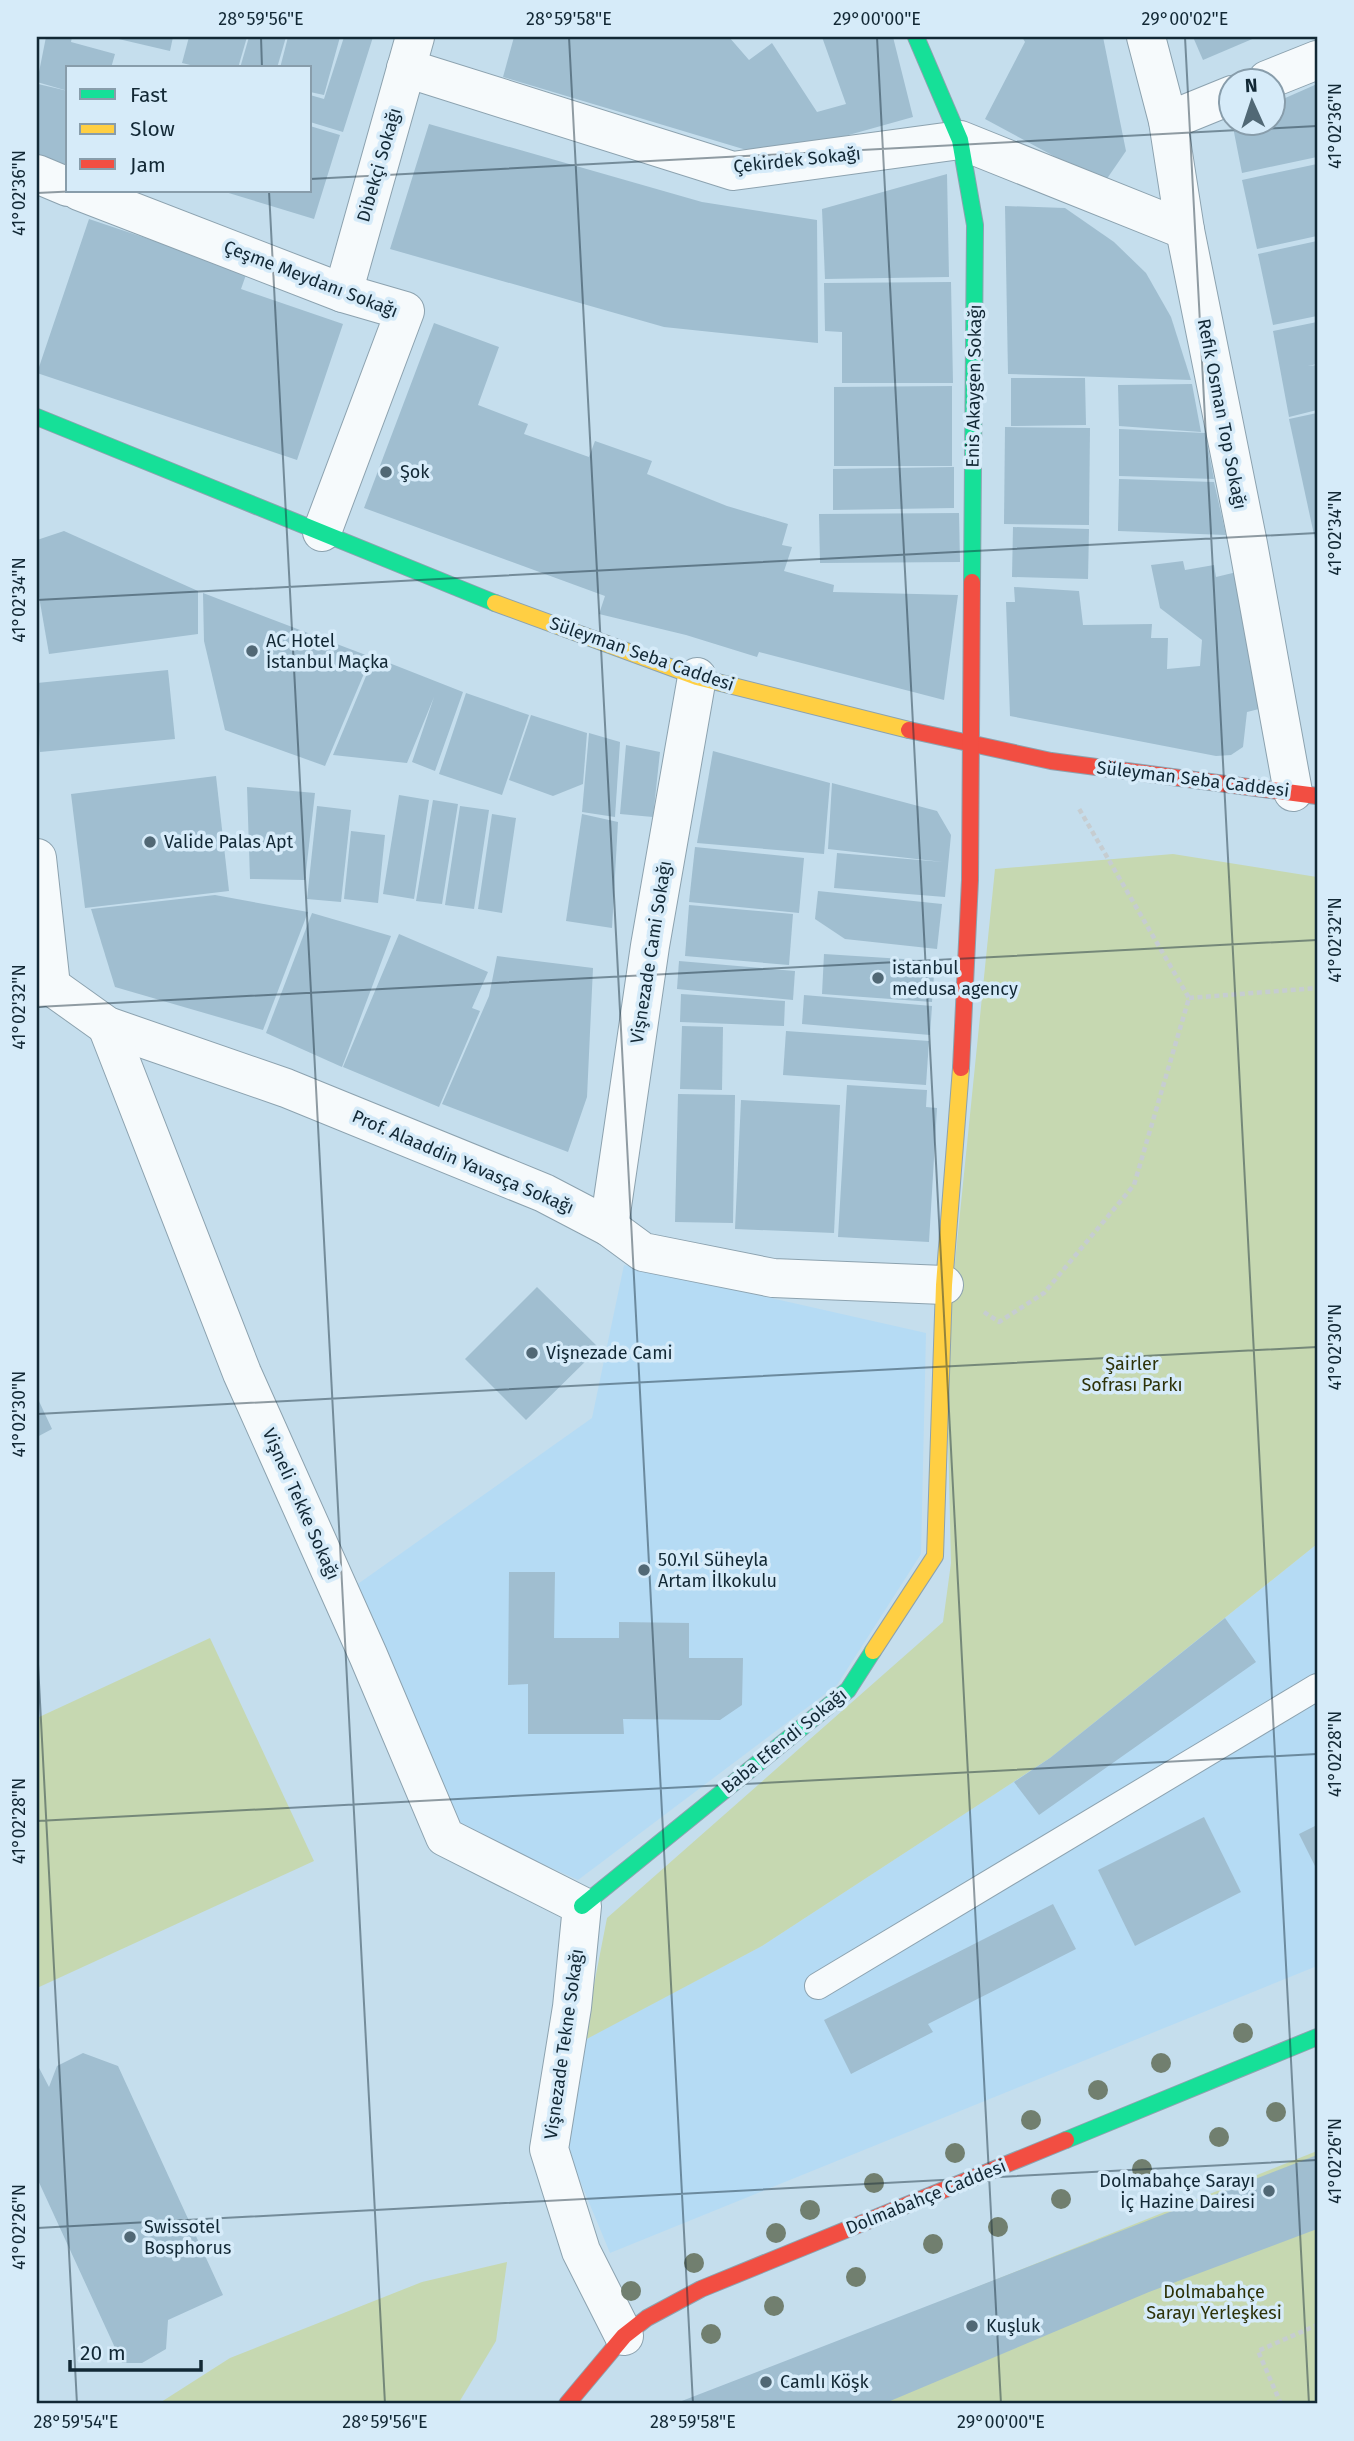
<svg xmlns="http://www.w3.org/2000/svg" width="1354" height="2441" viewBox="0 0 1354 2441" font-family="'Fira Sans',sans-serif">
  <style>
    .built { fill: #b5dbf4 }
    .green { fill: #c6d8b1 }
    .building { fill: #a0bed0 }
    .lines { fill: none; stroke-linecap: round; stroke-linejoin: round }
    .lane-casing { stroke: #8ca2af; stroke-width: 28 }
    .street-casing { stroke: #8ca2af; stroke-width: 40 }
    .fast-casing { stroke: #8ca2af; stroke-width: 18 }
    .slow-casing { stroke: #8ca2af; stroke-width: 18 }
    .jam-casing { stroke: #8ca2af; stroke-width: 18 }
    .path { stroke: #c6cdd1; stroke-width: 4.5; stroke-dasharray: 5 3.5; stroke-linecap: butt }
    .lane { stroke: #f6fafc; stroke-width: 26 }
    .street { stroke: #f6fafc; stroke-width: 38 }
    .fast { stroke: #16e098; stroke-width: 16 }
    .slow { stroke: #ffcf43; stroke-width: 16 }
    .jam { stroke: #f24e42; stroke-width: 16 }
    .tree { fill: #717f6f }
    .ticks { fill: none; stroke: #122835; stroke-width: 2; stroke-opacity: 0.45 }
    .poi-dot { fill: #516875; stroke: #d6ebf9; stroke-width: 2.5 }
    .labels { text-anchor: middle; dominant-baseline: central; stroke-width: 7; stroke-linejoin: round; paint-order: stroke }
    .street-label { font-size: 18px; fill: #122835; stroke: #d6ebf9 }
    .poi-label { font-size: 18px; fill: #122835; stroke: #d6ebf9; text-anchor: start }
    .park-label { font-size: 18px; fill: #2d3208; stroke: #d6ebf9 }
    .neatline { fill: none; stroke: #122835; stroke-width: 2.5 }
    .ticks-label { font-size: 18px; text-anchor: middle; fill: #122835 }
  </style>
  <rect width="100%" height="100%" fill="#c5deed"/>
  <g class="built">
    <polygon points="624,1265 926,1333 921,1554 837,1685 578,1880 462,1827 355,1586 592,1418"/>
    <polygon points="1317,1544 1317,1966 610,2253 566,2147 582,2041 762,1946 1050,1758"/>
  </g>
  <g class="green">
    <polygon points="1173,854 1317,877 1317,1544 1050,1758 762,1946 583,2041 607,1918 943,1622 951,1563 946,1351 995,869"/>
    <polygon points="210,1638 314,1861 37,1988 37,1718"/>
    <polygon points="1317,2151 1317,2404 685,2404"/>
    <polygon points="507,2262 496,2341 458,2404 158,2404 230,2358 422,2282"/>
  </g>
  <g class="building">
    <polygon points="46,37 72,37 71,42 115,54 111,68 68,68 68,91 37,82"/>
    <polygon points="110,37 173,37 170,51"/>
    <polygon points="189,37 247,37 238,68 203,68 182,63"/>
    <polygon points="249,37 286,37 277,68 240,68"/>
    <polygon points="288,37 340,37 324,95 310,92 310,68 280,68"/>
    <polygon points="344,37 373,37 343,132 310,122 310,95 324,99"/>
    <polygon points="514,37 729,37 749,60 772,43 817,112 846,104 822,37 893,37 913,117 770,157 503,77"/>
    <polygon points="1022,37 1103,37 1126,151 1104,183 985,119 1025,42"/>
    <polygon points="1193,37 1257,37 1203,60"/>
    <polygon points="38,84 68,91 68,173 37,164"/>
    <polygon points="1317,84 1317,157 1242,173 1232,122 1274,122 1274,103"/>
    <polygon points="429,124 702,202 817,220 818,343 664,327 390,249"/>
    <polygon points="310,126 340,135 314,219 222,191 310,191"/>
    <polygon points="1317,164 1317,236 1257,249 1242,180"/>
    <polygon points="947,174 949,277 825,279 822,209"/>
    <polygon points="1005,206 1065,208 1114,242 1146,273 1171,317 1191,380 1008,374"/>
    <polygon points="89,219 247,272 241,289 343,324 297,460 37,373"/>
    <polygon points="1317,241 1317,316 1273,325 1258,254"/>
    <polygon points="951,282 953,383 842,383 842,332 825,331 824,283"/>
    <polygon points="1317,322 1317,364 1308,366 1317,365 1317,410 1289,417 1273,331"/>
    <polygon points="434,323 499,347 478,405 528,424 524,434 589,457 595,441 652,461 647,474 727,506 788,524 782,545 792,547 784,571 834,585 833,592 958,595 944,700 759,652 757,657 686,635 599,614 605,596 364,508"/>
    <polygon points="1011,378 1085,378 1086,425 1011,426"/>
    <polygon points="1192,384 1201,432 1119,426 1118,385"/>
    <polygon points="952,386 952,466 834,466 834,387"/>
    <polygon points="1317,413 1317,544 1316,544 1289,419"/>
    <polygon points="1005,427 1090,428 1089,525 1004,524"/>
    <polygon points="1119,429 1205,433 1214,479 1119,476"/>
    <polygon points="954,467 954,508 833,510 833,469"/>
    <polygon points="1119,479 1214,482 1226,535 1118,531"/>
    <polygon points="959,513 960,562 820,563 819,514"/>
    <polygon points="1013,527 1089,529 1088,579 1012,577"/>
    <polygon points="64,531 198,591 198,634 49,654 37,585 37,540"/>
    <polygon points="1183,561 1185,570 1214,565 1216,577 1241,571 1267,707 1247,712 1243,747 1231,755 1216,756 1010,716 1006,602 1015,602 1014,587 1079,591 1083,625 1152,624 1151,638 1168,638 1167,669 1200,666 1202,640 1160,608 1151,565"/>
    <polygon points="203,593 371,657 325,766 225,730 204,641"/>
    <polygon points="374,657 463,692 435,771 412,762 434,697 407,763 333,755"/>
    <polygon points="168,670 175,739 40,752 37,683"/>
    <polygon points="466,693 529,715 502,795 439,774"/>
    <polygon points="531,715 587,733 583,784 553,796 509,780"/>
    <polygon points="589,733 620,742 615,817 582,812"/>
    <polygon points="626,745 660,752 653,817 620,814"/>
    <polygon points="713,751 830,783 824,854 697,843"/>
    <polygon points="216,776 229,891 85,908 71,794"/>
    <polygon points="832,783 937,811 951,835 945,897 834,888 837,853 943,862 828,849"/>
    <polygon points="247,787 315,793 305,880 250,879"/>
    <polygon points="399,795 429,800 414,899 383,894"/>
    <polygon points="433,800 458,804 442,904 416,901"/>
    <polygon points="317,806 351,810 341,902 307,899"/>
    <polygon points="460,806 489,810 474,909 445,905"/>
    <polygon points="492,814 516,818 502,913 478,909"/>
    <polygon points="582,814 618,822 612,928 566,921"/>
    <polygon points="351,831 385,835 378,903 344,899"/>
    <polygon points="695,847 804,858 799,913 689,902"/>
    <polygon points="818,891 942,904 937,949 845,939 815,919"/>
    <polygon points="215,895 308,912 263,1030 115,987 91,909"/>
    <polygon points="689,905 793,914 789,965 685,956"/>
    <polygon points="312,913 391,936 342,1067 266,1033"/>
    <polygon points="399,934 488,972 472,1008 480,1011 439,1107 343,1067"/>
    <polygon points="824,954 935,961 932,1002 822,994"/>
    <polygon points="497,956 593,968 587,1097 568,1152 442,1104 489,996"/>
    <polygon points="679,961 795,971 793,1000 677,989"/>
    <polygon points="681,994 785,1001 784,1026 680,1022"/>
    <polygon points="804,995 932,1006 930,1035 802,1024"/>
    <polygon points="682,1026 723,1027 722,1090 680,1089"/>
    <polygon points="786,1031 929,1041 926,1085 783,1075"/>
    <polygon points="847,1085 927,1090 926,1107 937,1108 929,1242 838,1237"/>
    <polygon points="678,1094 735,1095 733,1223 675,1222"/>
    <polygon points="741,1100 840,1105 834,1233 735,1229"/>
    <polygon points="537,1287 599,1348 526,1420 465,1359"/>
    <polygon points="37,1397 52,1429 37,1437"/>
    <polygon points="509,1572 555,1572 554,1638 619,1638 619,1622 689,1623 689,1658 743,1658 742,1705 720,1720 623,1719 624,1734 528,1734 528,1684 508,1685"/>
    <polygon points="1225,1618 1256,1662 1039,1815 1014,1782 1050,1758"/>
    <polygon points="1204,1817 1241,1892 1135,1946 1098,1870"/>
    <polygon points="1317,1825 1317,1870 1299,1834"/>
    <polygon points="1053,1904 1076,1949 928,2024 933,2032 851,2074 824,2020"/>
    <polygon points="83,2053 118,2066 223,2295 168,2320 166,2349 142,2363 122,2363 37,2178 37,2064 49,2087 57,2066"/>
    <polygon points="1317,2155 1317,2229 1149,2292 883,2404 674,2404"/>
  </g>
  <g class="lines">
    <defs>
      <polyline id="lane" points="818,1986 1317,1687"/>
      <g id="street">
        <polyline points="1146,37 1168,121 1185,230 1248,544 1293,792"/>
        <polyline points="406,68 733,171 960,140 1185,230"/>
        <polyline points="1267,80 1317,60"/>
        <polyline points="1168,121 1232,95"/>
        <polyline points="37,174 68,187"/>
        <polyline points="79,191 343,293 405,311 322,532"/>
        <polyline points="343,293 415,37"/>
        <polyline points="37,858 51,986"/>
        <polyline points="37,988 51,986 107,1026 286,1088 544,1193 609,1227 643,1252 773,1278 944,1285"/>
        <polyline points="107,1026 242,1373 368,1655 445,1837 582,1906 572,2007 549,2149 581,2251 624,2336"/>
        <polyline points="609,1227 650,946 697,677"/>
      </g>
      <g id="fast">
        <polyline points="916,37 960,140 975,225 972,582"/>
        <polyline points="37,417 495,603"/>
        <polyline points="582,1906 848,1690 873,1651"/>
        <polyline points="1066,2140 1317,2037"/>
      </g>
      <g id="slow">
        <polyline points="495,603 697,677 909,730"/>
        <polyline points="873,1651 935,1556 944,1285 961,1068"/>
      </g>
      <g id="jam">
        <polyline points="909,730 1051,761 1317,796"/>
        <polyline points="961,1068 970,880 972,582"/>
        <polyline points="567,2404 624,2336 647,2318 701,2289 1066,2140"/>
      </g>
    </defs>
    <use href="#lane" class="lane-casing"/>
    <use href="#street" class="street-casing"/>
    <use href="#fast" class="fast-casing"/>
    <use href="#slow" class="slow-casing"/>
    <use href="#jam" class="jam-casing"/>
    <g class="path">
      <polyline points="1189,998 1317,988"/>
      <polyline points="984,1312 999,1322 1044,1293 1134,1185 1189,998 1078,807"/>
      <polyline points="1281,2404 1258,2351 1317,2325"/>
    </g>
    <use href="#lane" class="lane"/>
    <use href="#street" class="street"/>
    <use href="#fast" class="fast"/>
    <use href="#slow" class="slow"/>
    <use href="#jam" class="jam"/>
  </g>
  <g class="tree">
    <circle cx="1243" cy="2033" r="10"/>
    <circle cx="1161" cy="2063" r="10"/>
    <circle cx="1098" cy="2090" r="10"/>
    <circle cx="1276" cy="2112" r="10"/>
    <circle cx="1031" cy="2120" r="10"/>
    <circle cx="1219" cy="2137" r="10"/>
    <circle cx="955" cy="2153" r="10"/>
    <circle cx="1142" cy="2169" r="10"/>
    <circle cx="874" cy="2183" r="10"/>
    <circle cx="1061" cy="2199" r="10"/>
    <circle cx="810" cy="2210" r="10"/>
    <circle cx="998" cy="2227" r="10"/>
    <circle cx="776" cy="2233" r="10"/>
    <circle cx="933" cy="2244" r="10"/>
    <circle cx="694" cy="2263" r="10"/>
    <circle cx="856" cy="2277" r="10"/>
    <circle cx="631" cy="2291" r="10"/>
    <circle cx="774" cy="2306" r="10"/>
    <circle cx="711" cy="2334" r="10"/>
  </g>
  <path class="ticks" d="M261 37 262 68M569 37 693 2404M877 37 1001 2404M1185 37 1309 2404M310 179 1317 126M269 191 385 2404M37 193 79 191M37 600 1317 533M37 1007 1317 940M37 1414 1317 1347M37 1645 77 2404M37 1821 1317 1754M37 2228 1317 2160"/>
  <g class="poi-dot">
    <circle cx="386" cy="472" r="7"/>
    <circle cx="252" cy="651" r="7"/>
    <circle cx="150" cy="842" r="7"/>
    <circle cx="878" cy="978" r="7"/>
    <circle cx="532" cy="1353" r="7"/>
    <circle cx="644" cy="1570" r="7"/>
    <circle cx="1269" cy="2191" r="7"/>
    <circle cx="130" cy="2237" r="7"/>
    <circle cx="972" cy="2326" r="7"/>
    <circle cx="766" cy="2382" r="7"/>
  </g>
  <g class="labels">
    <g class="street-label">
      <text transform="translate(797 160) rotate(-6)">Çekirdek Sokağı</text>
      <text transform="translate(379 165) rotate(-74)">Dibekçi Sokağı</text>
      <text transform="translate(311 279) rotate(21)">Çeşme Meydanı Sokağı</text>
      <text transform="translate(974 386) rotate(-89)">Enis Akaygen Sokağı</text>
      <text transform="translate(1222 414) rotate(79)">Refik Osman Top Sokağı</text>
      <text transform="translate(642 654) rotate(19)">Süleyman Seba Caddesi</text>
      <text transform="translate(1193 779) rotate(7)">Süleyman Seba Caddesi</text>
      <text transform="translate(651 952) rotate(-81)">Vişnezade Cami Sokağı</text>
      <text transform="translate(463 1162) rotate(23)">Prof. Alaaddin Yavasça Sokağı</text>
      <text transform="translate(301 1504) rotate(66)">Vişneli Tekke Sokağı</text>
      <text transform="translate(784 1741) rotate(-39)">Baba Efendi Sokağı</text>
      <text transform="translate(564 2044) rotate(-82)">Vişnezade Tekne Sokağı</text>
      <text transform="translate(926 2197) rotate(-22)">Dolmabahçe Caddesi</text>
    </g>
    <g class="poi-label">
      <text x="400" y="472">Şok</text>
      <text x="266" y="641">AC Hotel<tspan x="266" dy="21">İstanbul Maçka</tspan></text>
      <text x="164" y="842">Valide Palas Apt</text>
      <text x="892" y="968">istanbul<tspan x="892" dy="21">medusa agency</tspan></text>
      <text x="546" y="1353">Vişnezade Cami</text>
      <text x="658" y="1560">50.Yıl Süheyla<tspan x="658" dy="21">Artam İlkokulu</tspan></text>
      <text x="1255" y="2181" text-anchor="end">Dolmabahçe Sarayı<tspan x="1255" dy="21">İç Hazine Dairesi</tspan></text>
      <text x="144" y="2227">Swissotel<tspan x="144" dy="21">Bosphorus</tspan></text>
      <text x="986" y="2326">Kuşluk</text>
      <text x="780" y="2382">Camlı Köşk</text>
    </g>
    <g class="park-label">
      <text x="1132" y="1364">Şairler<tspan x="1132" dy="21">Sofrası Parkı</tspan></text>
      <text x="1214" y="2292">Dolmabahçe<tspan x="1214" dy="21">Sarayı Yerleşkesi</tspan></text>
    </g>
  </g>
  <rect width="1354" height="2441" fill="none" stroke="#d6ebf9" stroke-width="77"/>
  <rect x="66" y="66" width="245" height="126" fill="#d6ebf9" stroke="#889dab" stroke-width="2"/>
  <rect x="80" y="89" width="35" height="10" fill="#16e098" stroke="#889dab" stroke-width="2"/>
  <text x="130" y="102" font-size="21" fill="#122835">Fast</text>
  <rect x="80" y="124" width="35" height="10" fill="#ffcf43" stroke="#889dab" stroke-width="2"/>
  <text x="130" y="136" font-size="21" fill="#122835">Slow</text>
  <rect x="80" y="159" width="35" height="10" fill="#f24e42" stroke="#889dab" stroke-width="2"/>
  <text x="130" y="172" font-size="21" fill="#122835">Jam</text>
  <g transform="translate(1252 102) rotate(357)"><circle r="33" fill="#d6ebf9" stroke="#889dab" stroke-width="2"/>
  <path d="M0-5L12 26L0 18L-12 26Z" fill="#516875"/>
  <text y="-10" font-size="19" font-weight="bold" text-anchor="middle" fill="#122835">N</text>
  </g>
  <path d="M70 2360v10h131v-10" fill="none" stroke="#122835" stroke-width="3.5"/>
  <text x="80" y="2360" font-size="21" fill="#122835" stroke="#d6ebf9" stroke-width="5" paint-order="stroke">20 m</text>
  <rect x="38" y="38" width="1278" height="2364" class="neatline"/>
  <g class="ticks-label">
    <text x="261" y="25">28°59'56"E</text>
    <text x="569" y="25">28°59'58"E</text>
    <text x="877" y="25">29°00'00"E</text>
    <text x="1185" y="25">29°00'02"E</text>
    <text transform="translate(1335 126) rotate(-90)" y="6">41°02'36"N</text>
    <text transform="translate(19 193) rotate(-90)" y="6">41°02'36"N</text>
    <text transform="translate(1335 533) rotate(-90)" y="6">41°02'34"N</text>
    <text transform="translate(19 600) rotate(-90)" y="6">41°02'34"N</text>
    <text transform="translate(1335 940) rotate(-90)" y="6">41°02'32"N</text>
    <text transform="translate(19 1007) rotate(-90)" y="6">41°02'32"N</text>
    <text transform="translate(1335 1347) rotate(-90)" y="6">41°02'30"N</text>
    <text transform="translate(19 1414) rotate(-90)" y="6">41°02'30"N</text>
    <text transform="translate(1335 1754) rotate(-90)" y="6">41°02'28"N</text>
    <text transform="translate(19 1821) rotate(-90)" y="6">41°02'28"N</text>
    <text transform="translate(1335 2161) rotate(-90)" y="6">41°02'26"N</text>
    <text transform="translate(19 2227) rotate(-90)" y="6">41°02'26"N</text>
    <text x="76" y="2428">28°59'54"E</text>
    <text x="385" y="2428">28°59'56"E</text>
    <text x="693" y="2428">28°59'58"E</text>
    <text x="1001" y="2428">29°00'00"E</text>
  </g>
</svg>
